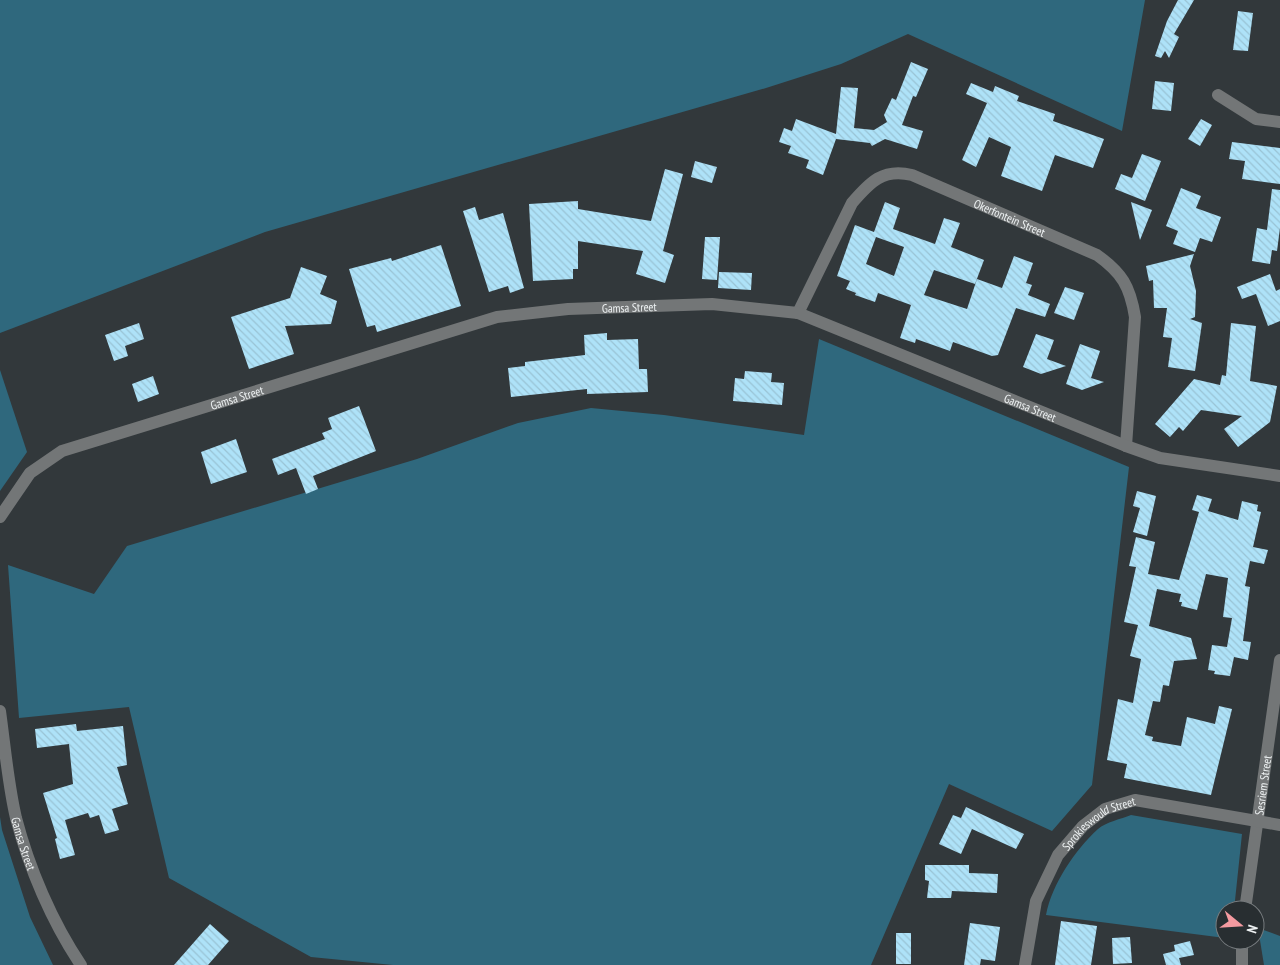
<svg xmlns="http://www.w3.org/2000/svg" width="1280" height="965" viewBox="0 0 1280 965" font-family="'PT Sans Narrow',sans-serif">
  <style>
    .grass { fill: #2f687d }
    .building { fill: url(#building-back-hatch); fill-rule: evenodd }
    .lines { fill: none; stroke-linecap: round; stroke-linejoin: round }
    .minor { stroke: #737677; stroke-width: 12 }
    .labels { text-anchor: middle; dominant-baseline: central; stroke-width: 5; stroke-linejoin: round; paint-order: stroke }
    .street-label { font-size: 12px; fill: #eef2f3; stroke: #282e31 }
  </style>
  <defs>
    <pattern id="building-back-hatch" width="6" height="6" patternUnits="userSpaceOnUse" patternTransform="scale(1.25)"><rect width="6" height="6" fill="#aee2f8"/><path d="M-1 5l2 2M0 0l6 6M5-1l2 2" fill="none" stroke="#99c3d5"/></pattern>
  </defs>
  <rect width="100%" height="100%" fill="#32383b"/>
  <g class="grass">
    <polygon points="0,0 1145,0 1122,131 908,34 841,64 766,88 265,232 0,333"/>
    <polygon points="819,339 1129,467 1092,785 1052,831 949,784 871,965 393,965 311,957 169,878 129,707 19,718 8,565 94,594 127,546 417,459 518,423 591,408 664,415 804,435"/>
    <polygon points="0,370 27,452 0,491"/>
    <path d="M1131 815 1242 834 1234 910H1225V938L1046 915C1052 884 1075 850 1098 829 1106 822 1121 819 1131 815Z"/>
    <polygon points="0,817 2,830 30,917 53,965 0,965"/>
    <polygon points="1258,928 1280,936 1280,965 1264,965"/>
  </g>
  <g class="building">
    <polygon points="1178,0 1194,0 1174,34 1179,37 1169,58 1165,51 1161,58 1155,56 1167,21"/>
    <polygon points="1238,11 1253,13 1248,51 1233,50"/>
    <polygon points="911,62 928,69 916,97 913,96 902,125 923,131 917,149 885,139 872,146 870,143 836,139 823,175 806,168 809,160 788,153 791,146 779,142 784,128 792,131 796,119 836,134 841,87 858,88 854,128 874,130 887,122 884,115 892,98 896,100"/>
    <polygon points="1155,81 1174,83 1171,111 1152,109"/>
    <polygon points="971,83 993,92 995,86 1019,96 1017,101 1055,114 1053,121 1104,139 1093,168 1055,155 1042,191 1001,176 1011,147 989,137 976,167 962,160 987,103 966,94"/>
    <polygon points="1201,119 1212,125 1200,146 1188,139"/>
    <polygon points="1232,142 1280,148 1280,184 1242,179 1245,161 1229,159"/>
    <polygon points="1142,154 1161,161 1145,201 1115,189 1121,174 1132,178"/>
    <polygon points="695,161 717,167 712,183 691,177"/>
    <polygon points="665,169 683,174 663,251 674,255 665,283 636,274 643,251 578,241 578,269 573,269 573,279 533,281 529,204 578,201 578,209 651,221"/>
    <polygon points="1181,188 1201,196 1196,208 1221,217 1212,242 1200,238 1195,252 1173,244 1178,231 1166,226"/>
    <polygon points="1272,189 1280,190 1280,228 1277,251 1272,250 1270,264 1252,261 1257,228 1267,230"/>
    <path d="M885 202 900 208 893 229 935 244 944 218 960 223 951 247 984 260 975 284 934 270 924 295 967 309 977 279 1002 288 1014 256 1033 263 1026 283 1032 285 1028 295 1050 304 1045 317 1016 308 998 355 992 356 953 342 950 351 916 339 915 343 900 338 911 305 878 293 875 302 855 295 856 293 846 289 850 281 837 276 855 225 874 232ZM876 237 904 247 894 276 866 264Z"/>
    <polygon points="1131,202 1152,210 1140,240"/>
    <polygon points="475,207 479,220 503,213 524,288 510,293 508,286 489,292 463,211"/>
    <polygon points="705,237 720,237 717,280 702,279"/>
    <polygon points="441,245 461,306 377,332 375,325 367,327 349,269 391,258 392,261"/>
    <polygon points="1194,254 1190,266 1196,291 1195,317 1190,319 1202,323 1195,371 1168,367 1172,338 1163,337 1167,308 1154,308 1153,280 1149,281 1146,266"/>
    <polygon points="301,267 327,276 320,294 337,301 331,324 285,326 294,354 249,369 231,317 290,298"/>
    <polygon points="719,272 752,273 751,290 718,288"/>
    <polygon points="1270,274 1276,291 1280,289 1280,321 1268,326 1256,294 1242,299 1237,287"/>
    <polygon points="1065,287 1084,293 1074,320 1054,313"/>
    <polygon points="139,323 144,339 125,346 128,356 114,361 105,335"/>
    <polygon points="1231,323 1256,326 1250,381 1277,386 1270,422 1238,447 1224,429 1242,416 1201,410 1183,431 1179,427 1170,437 1155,424 1194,379 1220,385 1222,375 1226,376"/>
    <polygon points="607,333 607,340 638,339 639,369 647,369 648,392 587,394 587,389 511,397 508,368 525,366 525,362 585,355 584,335"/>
    <polygon points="1036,334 1054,340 1047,359 1066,366 1041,374 1023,367"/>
    <polygon points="1080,344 1100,351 1091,378 1104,382 1082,390 1066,384"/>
    <polygon points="745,371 772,373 771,382 784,383 782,405 733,401 735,378 744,379"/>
    <polygon points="153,376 159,394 138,402 132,384"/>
    <polygon points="359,406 376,451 313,476 318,489 306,494 296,468 278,475 272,459 325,439 322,433 332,429 328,418"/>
    <polygon points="236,439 247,472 211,484 201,452"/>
    <polygon points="1137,491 1156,496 1147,536 1133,532 1140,508 1133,506"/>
    <polygon points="1197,495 1212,499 1208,511 1238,520 1242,501 1258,505 1257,511 1261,512 1253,547 1268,550 1264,564 1250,561 1245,586 1250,587 1243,641 1251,642 1248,660 1234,657 1230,676 1214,674 1215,671 1208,670 1212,645 1227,647 1232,618 1223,617 1228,578 1206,574 1197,610 1181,606 1182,602 1179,602 1181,594 1157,589 1149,626 1191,638 1197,659 1174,661 1169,686 1163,685 1160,702 1153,701 1145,735 1153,737 1152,741 1181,746 1187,717 1215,724 1219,706 1232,709 1211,795 1124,778 1127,764 1107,760 1118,699 1133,703 1141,659 1130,656 1138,625 1124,622 1136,567 1129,566 1136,537 1155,542 1148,574 1179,580 1199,512 1192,510"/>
    <polygon points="76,724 77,731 123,726 127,765 117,767 128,804 112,809 119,830 105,834 99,815 90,818 88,813 65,820 75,855 60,859 55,839 57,838 43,793 73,784 69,744 37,748 35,729"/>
    <polygon points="966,807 1024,834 1016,849 972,829 961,854 939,844 953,815 961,818"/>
    <polygon points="925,865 969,865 969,873 998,874 997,893 952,891 951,898 927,898 929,881 925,880"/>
    <polygon points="1061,921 1097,926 1091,965 1055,965"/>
    <polygon points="970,923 1000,927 995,961 981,959 980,965 964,965"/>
    <polygon points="210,924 229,941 208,965 174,965"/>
    <rect x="896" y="933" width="15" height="31"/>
    <polygon points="1130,937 1132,963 1113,964 1112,938"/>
    <polygon points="1190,941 1194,955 1179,958 1181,965 1166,965 1163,954 1175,951 1174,945"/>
  </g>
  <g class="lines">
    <g class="minor">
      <polyline points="1218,95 1256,119 1280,122"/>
      <path id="s1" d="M798 313 852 203C870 182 883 168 912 175L1097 255C1122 273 1130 286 1135 317L1126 446"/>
      <path id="s2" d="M0 517 30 473 62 451 497 317 568 309 712 304 798 313 1126 446 1160 458 1280 476"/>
      <path id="s3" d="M0 711C5 747 8 784 16 818 29 868 52 922 81 965"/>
      <path id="s4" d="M1245 910 1280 660"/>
      <path id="s5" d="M1025 965 1036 901 1058 855 1083 826 1105 809 1135 800 1280 825"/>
      <polyline points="1242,965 1242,940"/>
    </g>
  </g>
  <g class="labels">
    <g class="street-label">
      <text stroke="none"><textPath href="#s1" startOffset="300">Okerfontein Street</textPath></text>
      <text stroke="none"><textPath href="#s2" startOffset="680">Gamsa Street</textPath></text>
      <text stroke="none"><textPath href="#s2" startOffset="275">Gamsa Street</textPath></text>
      <text stroke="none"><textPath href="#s2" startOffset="1100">Gamsa Street</textPath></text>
      <text stroke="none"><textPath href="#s4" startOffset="126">Sesriem Street</textPath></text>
      <text stroke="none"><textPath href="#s5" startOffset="169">Sprokieswould Street</textPath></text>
      <text stroke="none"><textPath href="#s3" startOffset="135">Gamsa Street</textPath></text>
    </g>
  </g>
  <g transform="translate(1240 925) rotate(108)"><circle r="24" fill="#282e31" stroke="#777c7f"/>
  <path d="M0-4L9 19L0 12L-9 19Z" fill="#f49aa0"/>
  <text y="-8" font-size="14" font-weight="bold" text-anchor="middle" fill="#eef2f3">N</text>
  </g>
</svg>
